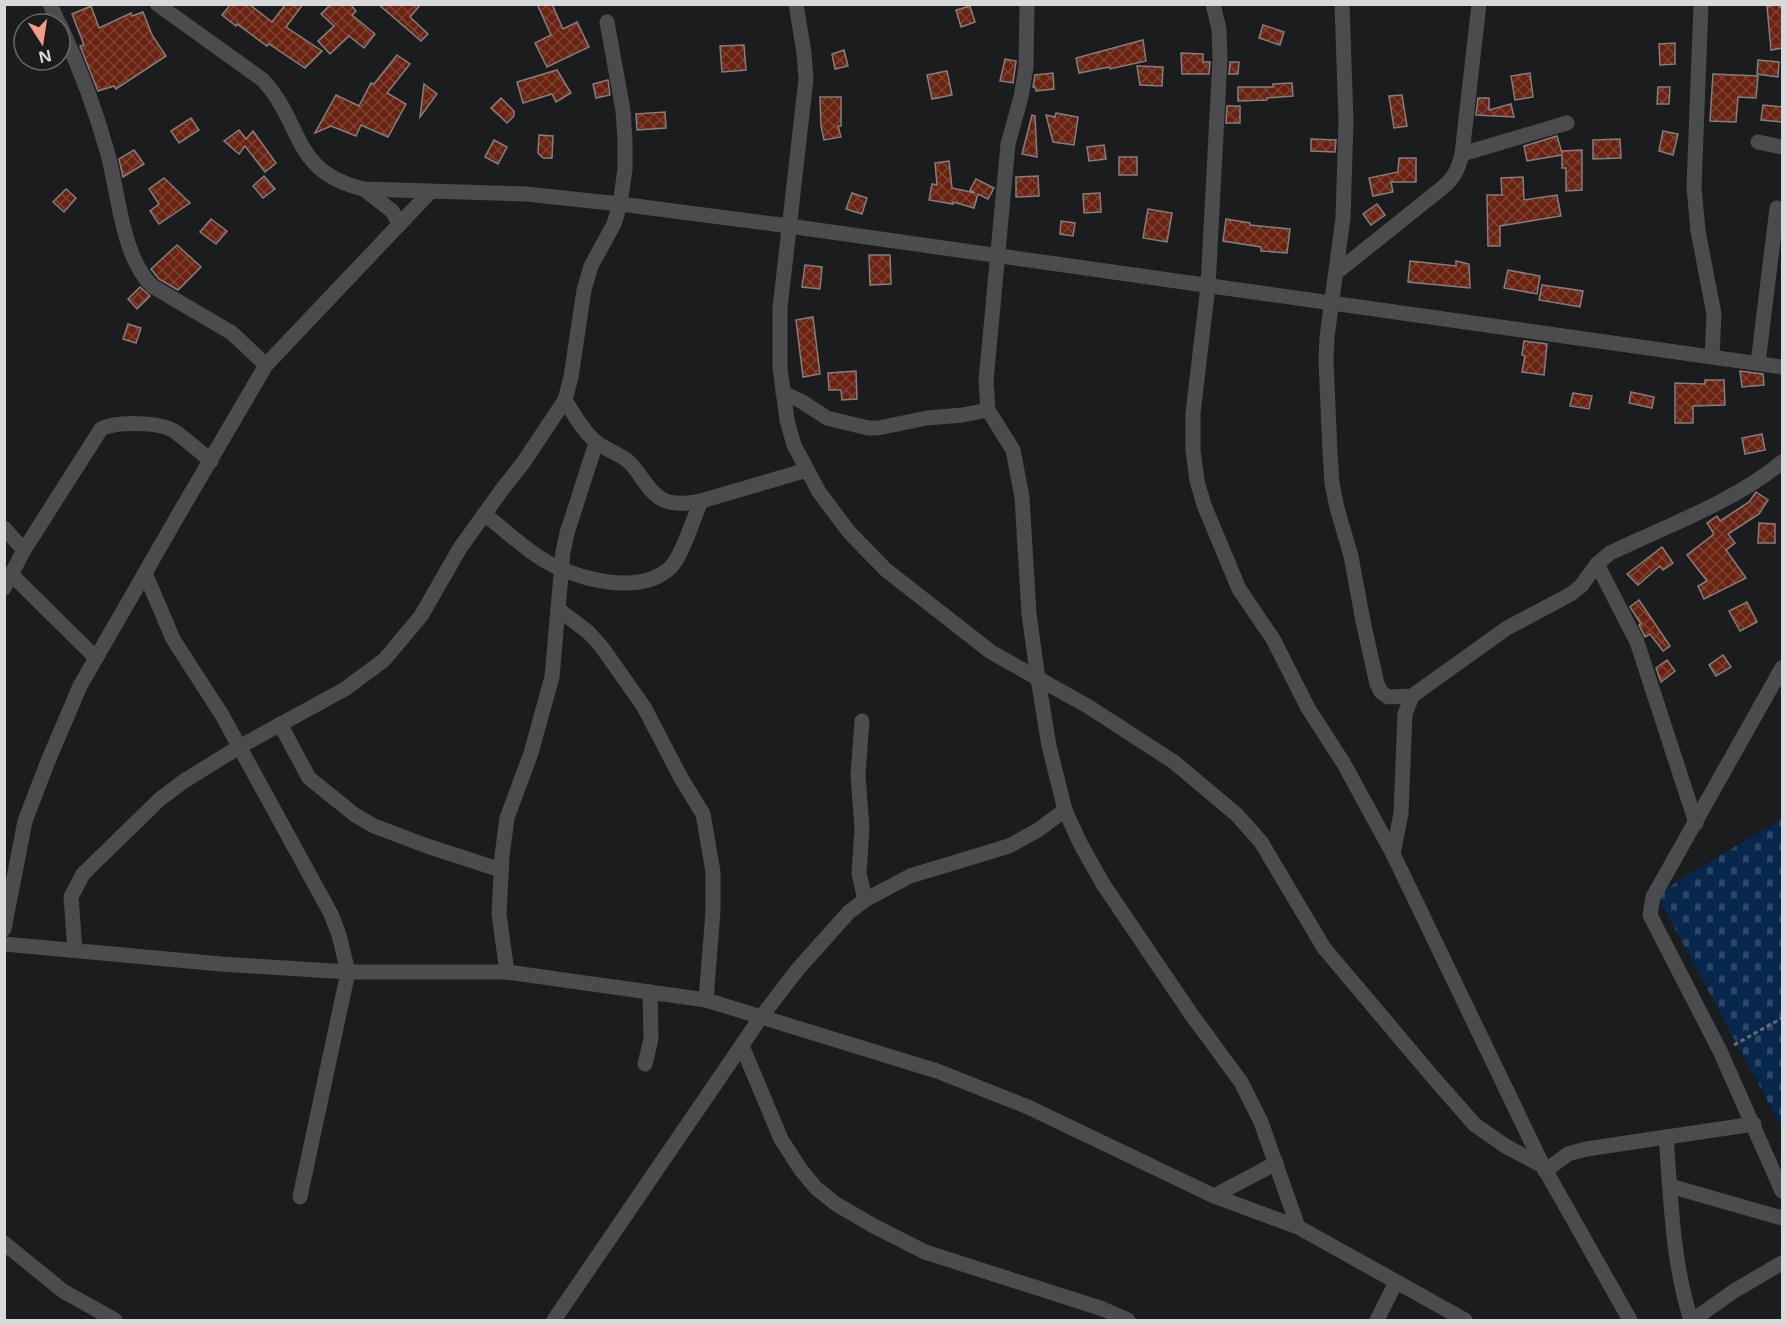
<svg xmlns="http://www.w3.org/2000/svg" width="1787" height="1325" viewBox="0 0 1787 1325" font-family="'Open Sans',sans-serif">
  <style>
    .cemetery { fill: url(#cemetery-stones) }
    .building { fill: url(#building-cross-hatch); stroke: #837f7e; stroke-width: 1.5 }
    .lines { fill: none; stroke-linecap: round; stroke-linejoin: round }
    .path { stroke: #696a6c; stroke-width: 3; stroke-dasharray: 4.5 3; stroke-linecap: butt }
    .minor { stroke: #4b4c4d; stroke-width: 15 }
  </style>
  <defs>
    <pattern id="cemetery-stones" width="16" height="16" patternUnits="userSpaceOnUse" patternTransform="scale(1.5)"><rect width="16" height="16" fill="#07274c"/><path d="M2 7V4a2 2 0 0 1 4 0v3zM10 15v-3a2 2 0 0 1 4 0v3z" fill="#2a4665"/></pattern>
    <pattern id="building-cross-hatch" width="8" height="8" patternUnits="userSpaceOnUse" patternTransform="scale(1.5)"><rect width="8" height="8" fill="#6a2211"/><path d="M0 0l8 8M0 8l8-8" fill="none" stroke="#7f4233"/></pattern>
  </defs>
  <rect width="100%" height="100%" fill="#1b1c1e"/>
  <polygon class="cemetery" points="1782,819 1782,1128 1657,895 1689,874"/>
  <g class="building">
    <polygon points="231,4 249,4 272,22 286,4 303,4 286,27 322,51 305,68 269,44 267,46 237,24 236,26 222,15"/>
    <polygon points="331,4 350,4 356,11 352,15 375,34 364,48 349,36 330,54 318,41 334,26 321,14"/>
    <polygon points="378,4 421,4 410,17 428,34 421,41"/>
    <polygon points="537,4 552,4 563,29 577,22 589,47 547,67 535,43 551,35"/>
    <polygon points="1779,5 1779,7 1782,7 1782,48 1771,50 1767,6"/>
    <polygon points="91,6 99,28 131,13 132,16 143,12 152,35 166,56 116,89 114,86 98,91 80,46 84,45 72,14"/>
    <polygon points="970,6 975,22 961,27 956,10"/>
    <polygon points="1263,25 1284,32 1280,45 1259,38"/>
    <polygon points="1143,40 1146,61 1110,69 1109,67 1079,73 1076,58"/>
    <polygon points="1675,43 1675,64 1660,65 1659,44"/>
    <polygon points="744,45 746,70 722,72 720,46"/>
    <polygon points="844,50 848,66 835,69 832,54"/>
    <polygon points="1181,53 1203,54 1203,62 1210,62 1209,74 1182,74"/>
    <polygon points="397,55 410,64 387,93 406,104 388,137 361,125 356,136 331,126 315,133 336,95 359,106 371,83 374,84"/>
    <polygon points="1005,59 1016,61 1013,83 1000,81"/>
    <polygon points="1758,60 1779,62 1778,77 1757,74"/>
    <polygon points="1230,62 1239,62 1238,74 1229,74"/>
    <polygon points="1137,66 1163,67 1162,86 1140,85"/>
    <polygon points="557,70 571,93 556,102 552,94 523,103 517,82"/>
    <polygon points="947,71 952,95 932,99 927,75"/>
    <polygon points="1053,73 1054,89 1036,91 1035,87 1033,87 1035,75"/>
    <polygon points="1530,73 1533,97 1515,100 1511,76"/>
    <polygon points="1713,74 1758,76 1756,98 1738,97 1736,122 1710,121"/>
    <polygon points="608,80 610,95 596,98 593,84"/>
    <polygon points="1292,83 1293,96 1267,98 1267,100 1238,101 1238,87 1273,87 1273,84"/>
    <polygon points="424,84 437,94 420,117"/>
    <polygon points="1658,87 1670,87 1669,104 1657,104"/>
    <polygon points="1402,95 1407,126 1394,128 1389,96"/>
    <polygon points="820,97 841,97 841,126 838,126 841,137 824,140 821,126"/>
    <polygon points="501,98 514,111 514,116 507,123 491,108"/>
    <polygon points="1478,98 1489,98 1489,110 1511,104 1514,117 1476,115"/>
    <polygon points="1763,105 1782,107 1782,122 1761,120"/>
    <polygon points="1227,106 1240,106 1240,123 1226,123"/>
    <polygon points="665,112 666,128 637,130 636,114"/>
    <polygon points="1056,113 1078,117 1074,145 1053,142 1046,115 1055,117"/>
    <polygon points="1032,115 1035,116 1037,157 1022,154"/>
    <polygon points="191,118 199,130 179,143 171,131"/>
    <polygon points="239,130 246,139 253,131 276,163 265,172 245,146 239,154 224,141"/>
    <polygon points="1663,131 1678,134 1673,155 1659,151"/>
    <polygon points="539,135 553,136 552,158 543,158 538,153"/>
    <polygon points="1557,136 1562,153 1562,151 1582,150 1582,190 1566,191 1566,168 1562,168 1562,155 1527,161 1524,146"/>
    <polygon points="1311,139 1336,140 1335,152 1311,151"/>
    <polygon points="1620,139 1621,158 1593,159 1593,140"/>
    <polygon points="494,140 507,147 498,164 485,157"/>
    <polygon points="1104,145 1106,159 1089,161 1087,147"/>
    <polygon points="134,150 144,164 123,177 119,159"/>
    <rect x="1119" y="157" width="18" height="18"/>
    <polygon points="1399,158 1416,158 1416,182 1391,182 1393,192 1373,196 1369,178 1398,172"/>
    <polygon points="949,161 952,188 975,193 970,190 976,179 994,188 988,199 978,194 974,208 953,202 953,204 929,200 932,184 937,185 935,163"/>
    <polygon points="264,176 275,189 263,198 253,186"/>
    <polygon points="1038,176 1039,196 1016,197 1016,177"/>
    <polygon points="1523,177 1524,200 1557,195 1561,216 1500,226 1500,246 1488,246 1487,195 1502,195 1501,178"/>
    <polygon points="164,178 190,203 159,224 150,211 159,204 149,189"/>
    <polygon points="66,189 76,198 64,212 53,202"/>
    <polygon points="852,193 867,198 862,214 846,209"/>
    <polygon points="1100,193 1101,212 1084,213 1083,194"/>
    <polygon points="1377,204 1385,215 1371,225 1363,214"/>
    <polygon points="1148,209 1172,213 1167,242 1143,238"/>
    <polygon points="211,219 227,231 216,244 200,232"/>
    <polygon points="1226,219 1250,223 1250,225 1290,229 1287,253 1261,251 1261,247 1223,241"/>
    <polygon points="1061,221 1075,223 1073,236 1060,234"/>
    <polygon points="177,245 201,267 178,290 159,279 151,269"/>
    <polygon points="869,255 890,255 891,284 870,285"/>
    <polygon points="1410,261 1456,266 1456,261 1469,264 1470,288 1408,282"/>
    <polygon points="805,265 822,267 820,289 802,287"/>
    <polygon points="1508,270 1540,276 1537,294 1504,288"/>
    <polygon points="1542,285 1583,291 1580,307 1539,300"/>
    <polygon points="140,287 150,296 137,309 128,299"/>
    <polygon points="813,317 820,374 803,377 796,320"/>
    <polygon points="128,324 141,328 136,343 123,339"/>
    <polygon points="1524,341 1547,344 1544,375 1522,372 1525,356 1522,355"/>
    <polygon points="856,371 857,399 842,400 841,390 829,390 828,373"/>
    <polygon points="1740,371 1763,374 1764,385 1742,387"/>
    <polygon points="1705,380 1724,380 1725,405 1693,406 1693,423 1675,423 1675,383 1705,384"/>
    <polygon points="1631,392 1654,397 1652,408 1629,403"/>
    <polygon points="1573,393 1592,396 1589,409 1570,406"/>
    <polygon points="1762,434 1765,450 1745,454 1742,438"/>
    <polygon points="1756,492 1768,500 1759,514 1728,534 1735,543 1726,550 1746,578 1704,599 1698,586 1707,581 1687,555 1714,534 1707,523 1717,516 1720,521 1749,502"/>
    <polygon points="1759,523 1775,524 1775,543 1758,543"/>
    <polygon points="1662,547 1673,563 1663,570 1660,566 1638,585 1627,574"/>
    <polygon points="1639,600 1670,646 1663,651 1650,634 1645,637 1639,625 1641,624 1630,607"/>
    <polygon points="1747,602 1757,622 1740,631 1729,611"/>
    <polygon points="1723,655 1731,667 1716,676 1709,665"/>
    <polygon points="1667,660 1675,671 1661,682 1656,668"/>
  </g>
  <g class="lines">
    <polyline class="path" points="1734,1045 1782,1018"/>
    <g class="minor">
      <polyline points="50,4 59,24"/>
      <path d="M157 4 263 80C304 125 291 172 364 189L526 194 620 204 789 226 1782 367"/>
      <polyline points="796,4 804,53 806,79 780,308 780,368 787,420 794,445 819,492 849,532 886,570 991,652 1089,707 1174,762 1237,815 1261,842 1324,948 1432,1076 1475,1125 1507,1147 1543,1166"/>
      <polyline points="1027,4 1026,67 1021,97 1008,144 986,381 988,410 1013,450 1022,497 1029,614 1038,679 1049,746 1065,810 1080,843 1103,884 1191,1014 1241,1082 1261,1122 1298,1227"/>
      <polyline points="1213,4 1219,29 1220,59 1208,286 1193,413 1193,450 1197,481 1204,505 1239,589 1273,639 1308,708 1344,764 1393,854 1543,1166 1630,1320"/>
      <path d="M1342 4 1346 121 1343 218 1327 337 1326 360 1330 452 1332 483 1337 508 1351 556 1363 621 1377 684 1381 692 1388 697 1412 696 1507 628 1571 594 1581 586 1597 564 1610 553C1668 525 1732 503 1782 462"/>
      <polyline points="1701,4 1694,187 1698,231 1714,314 1712,356"/>
      <path d="M60 25C79 66 95 108 107 151 119 193 121 255 152 286L232 333 266 365"/>
      <polyline points="1758,142 1782,147"/>
      <polyline points="1462,154 1567,123"/>
      <polyline points="364,189 392,211 400,224"/>
      <path d="M1337 272 1442 188C1454 178 1458 170 1462 154L1479 4"/>
      <polyline points="1758,363 1777,208"/>
      <polyline points="783,393 801,401 827,418 868,428 878,428 927,418 963,415 988,410"/>
      <path d="M565 400C574 414 582 430 595 441 605 450 620 453 630 463 641 474 647 490 660 498 672 506 688 503 701 501L807 470"/>
      <path d="M484 514C503 528 522 547 542 559 574 579 640 597 671 567 682 556 694 517 701 501"/>
      <polyline points="4,528 24,550"/>
      <polyline points="1597,564 1637,642 1696,823"/>
      <polyline points="145,573 173,639 222,715 331,914 339,935 348,972 300,1197"/>
      <polyline points="12,575 96,658"/>
      <path d="M4 588 24 550 101 429C116 421 160 422 174 431 187 440 199 451 211 461"/>
      <polyline points="558,609 588,632 601,646 644,707 681,778 703,814 713,872 713,911 706,1000"/>
      <polyline points="1782,668 1653,897 1650,915 1720,1051 1782,1191"/>
      <polyline points="862,721 858,775 862,829 859,873 865,900"/>
      <polyline points="280,724 309,778 355,815 374,826 427,846 501,870"/>
      <polyline points="1393,854 1401,813 1405,714 1412,696"/>
      <polyline points="4,929 25,821 48,761 80,686 180,512 266,365 431,191"/>
      <polyline points="4,944 221,964 348,972 507,972 706,1000 937,1071 1028,1107 1214,1196 1298,1227 1465,1320"/>
      <polyline points="75,950 71,897 83,874 160,799 184,781 239,747 345,689 384,660 421,616 460,548 504,487 523,463 565,400 571,377 584,290 591,266 614,224 620,204 625,169 625,141 623,110 607,22"/>
      <polyline points="507,972 499,914 502,856 507,818 531,753 552,677 563,552 567,533 596,443"/>
      <polyline points="742,1046 781,1139 801,1170 816,1188 836,1204 872,1225 925,1252 1103,1309 1128,1320"/>
      <polyline points="645,1064 651,1039 650,992"/>
      <path d="M1666 1137C1671 1198 1672 1261 1691 1320"/>
      <polyline points="1545,1171 1568,1154 1586,1149 1754,1124"/>
      <polyline points="1670,1186 1782,1218"/>
      <polyline points="1214,1196 1276,1163"/>
      <polyline points="4,1243 63,1291 115,1320"/>
      <polyline points="554,1320 761,1017 798,969 849,912 865,900 910,876 1009,846 1038,830 1065,810"/>
      <polyline points="1377,1320 1396,1282"/>
      <polyline points="1693,1320 1734,1291 1782,1263"/>
    </g>
  </g>
  <rect width="1787" height="1325" fill="none" stroke="#d8d9da" stroke-width="12"/>
  <g transform="translate(42 42) rotate(168)"><circle r="28" fill="#1b1c1e" stroke="#676869" stroke-width="1.5"/>
  <path d="M0-4.5L10 22L0 15L-10 22Z" fill="#f49e88"/>
  <text y="-9" font-size="16" font-weight="bold" text-anchor="middle" fill="#d8d9da">N</text>
  </g>
</svg>
